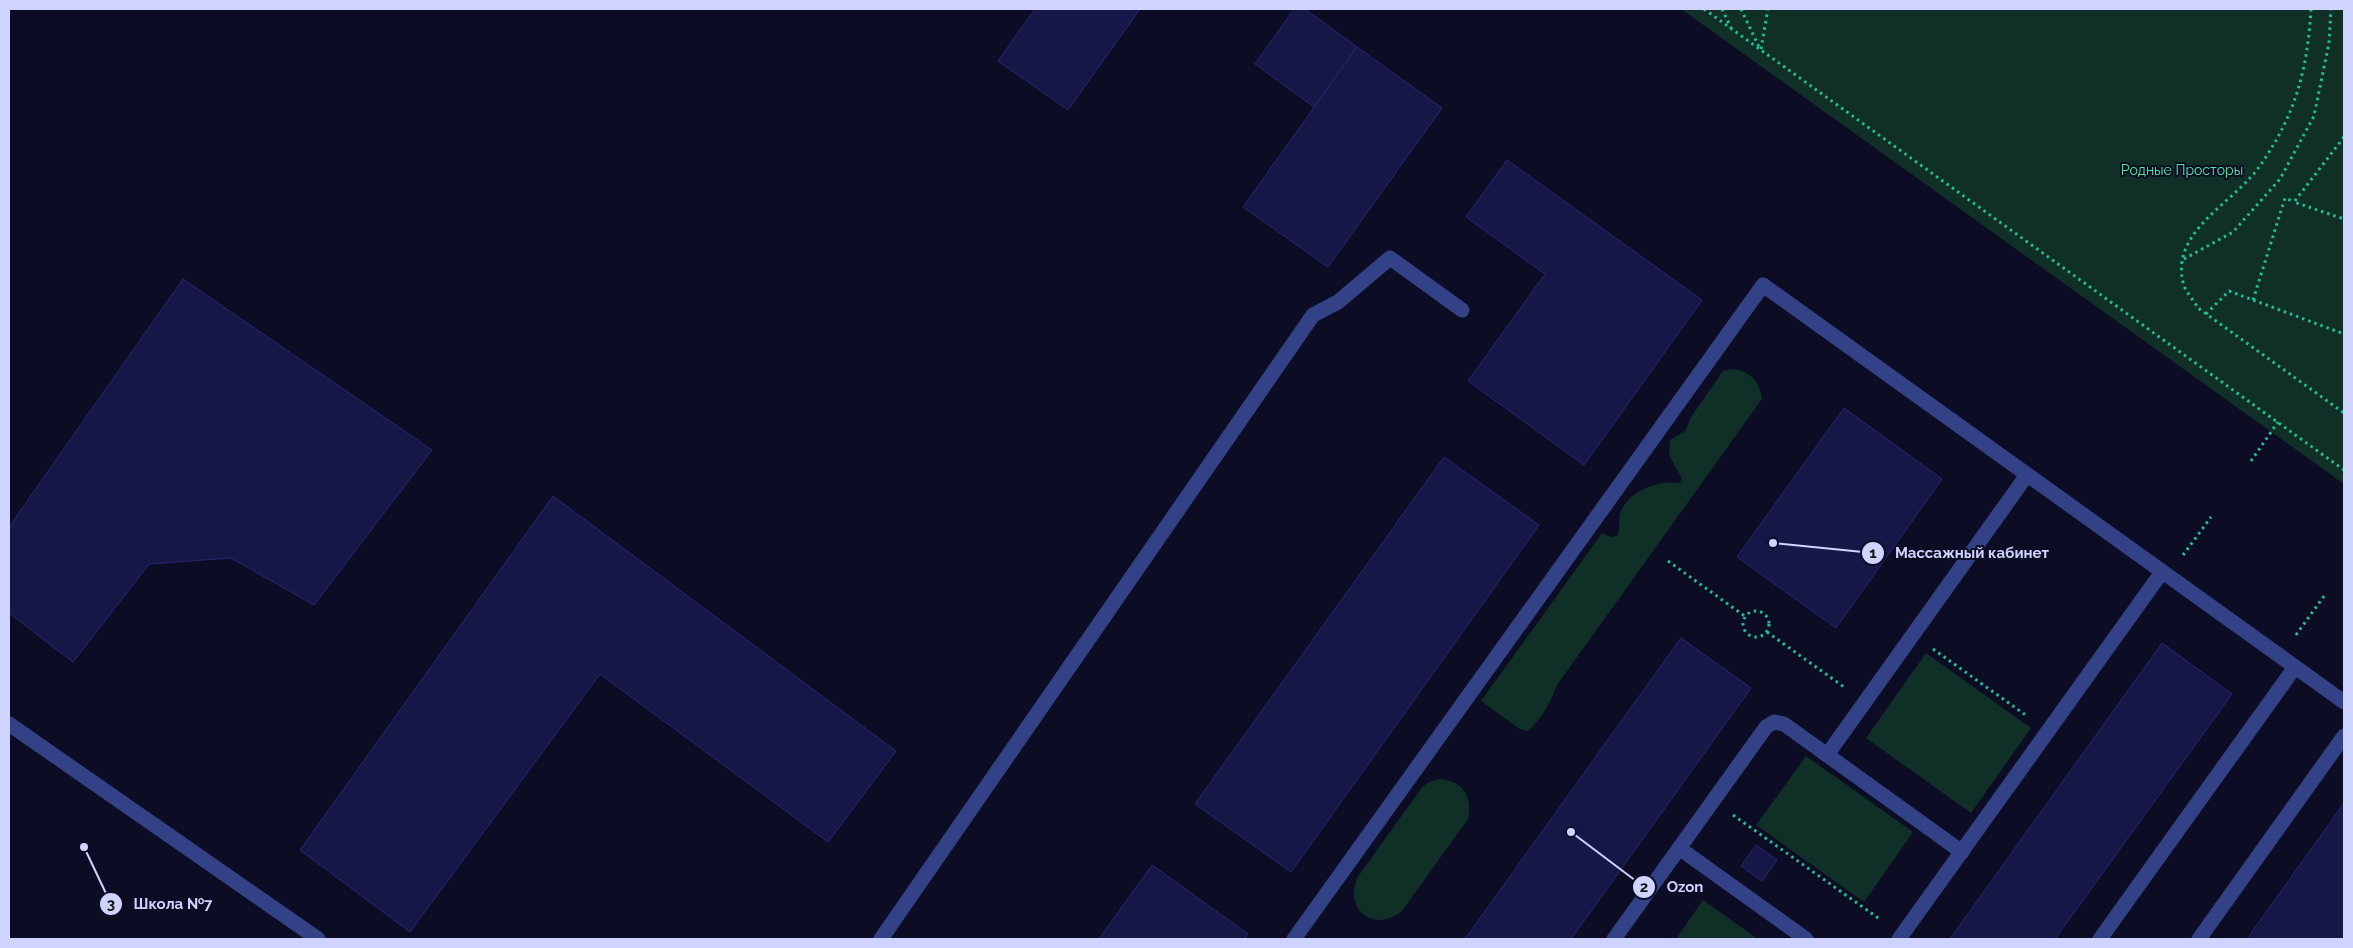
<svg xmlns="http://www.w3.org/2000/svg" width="2353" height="948" viewBox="0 0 2353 948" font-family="Raleway,sans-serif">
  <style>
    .green { fill: #0f2f27 }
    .building { fill: #171747; stroke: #272875 }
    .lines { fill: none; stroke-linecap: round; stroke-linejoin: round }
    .path { stroke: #24be93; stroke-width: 3; stroke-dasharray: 2.5 4; stroke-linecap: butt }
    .minor { stroke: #334287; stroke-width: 15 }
    .labels { text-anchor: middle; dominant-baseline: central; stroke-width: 4; stroke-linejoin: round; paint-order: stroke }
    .park-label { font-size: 14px; fill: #51e9a2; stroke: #0c0d24 }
    .leader { fill: none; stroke: #cfd4ff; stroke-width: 2 }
    .callout-dot { fill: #cfd4ff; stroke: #0c0d24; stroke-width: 2 }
    .mark-label { font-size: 15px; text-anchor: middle; font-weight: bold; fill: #111 }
    .callout-label { font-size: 15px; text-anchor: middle; font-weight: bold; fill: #cfd4ff; stroke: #0c0d24; stroke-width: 4; stroke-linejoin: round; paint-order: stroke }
  </style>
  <rect width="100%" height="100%" fill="#0c0d24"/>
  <g class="green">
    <polygon points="1681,9 2344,9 2344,484"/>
    <path d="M1733 369C1751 371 1760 382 1762 399L1557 685C1550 702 1543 718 1528 731L1520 729 1481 701 1602 533 1612 537 1617 536C1621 529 1618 521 1620 513 1629 490 1658 480 1680 483L1682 479 1669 455 1670 440 1685 431 1691 417 1723 371Z"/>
    <polygon points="1926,653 2031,728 1971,813 1866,738"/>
    <polygon points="1806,756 1913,832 1864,902 1756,825"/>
    <path d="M1440 779C1463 781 1473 797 1468 819L1402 911C1375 933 1344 911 1357 878L1423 786 1431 781Z"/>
    <polygon points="1703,900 1758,939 1676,939"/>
  </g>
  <g class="building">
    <polygon points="1035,9 1140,9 1068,110 998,61"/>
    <polygon points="1294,9 1305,9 1357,47 1314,107 1255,64"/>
    <polygon points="1357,47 1442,108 1328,267 1243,207"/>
    <polygon points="1507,160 1702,300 1584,465 1468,381 1545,274 1466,217"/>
    <polygon points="183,279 432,450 314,605 231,558 149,564 73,662 9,613 9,527"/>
    <polygon points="1844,408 1942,479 1836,628 1737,557"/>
    <polygon points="1444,457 1539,525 1291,872 1195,804"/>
    <polygon points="553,496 896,751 828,842 600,674 410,932 300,850"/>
    <polygon points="1681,638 1751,688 1571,939 1465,939"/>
    <polygon points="2162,643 2232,694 2055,939 1950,939"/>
    <polygon points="2344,803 2344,939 2247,939"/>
    <polygon points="1756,845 1777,860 1762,881 1741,866"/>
    <polygon points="1152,865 1248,934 1244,939 1099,939"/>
  </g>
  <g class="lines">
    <g class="path">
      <polyline points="1704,9 2344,470"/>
      <polyline points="1722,9 1731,28"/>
      <polyline points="1741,9 1760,49"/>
      <path d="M2311 9C2308 59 2300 99 2274 144 2267 155 2259 169 2250 178 2223 208 2169 237 2184 286 2187 293 2194 301 2198 308L2344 413"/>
      <polyline points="1761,49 1768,9"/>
      <polyline points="2344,137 2294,202 2344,219"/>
      <polyline points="2184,259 2233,232 2280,179 2314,116 2329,43 2331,9"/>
      <polyline points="2253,300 2285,198 2294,202"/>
      <polyline points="2206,314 2229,291 2344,334"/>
      <polyline points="2251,461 2278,422"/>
      <polyline points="2183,555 2211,517"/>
      <polyline points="1668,561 1746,617"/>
      <circle cx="1756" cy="624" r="13"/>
      <polyline points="1767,632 1844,687"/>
      <polyline points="2296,635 2324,596"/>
      <polyline points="1933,649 2027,716"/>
      <polyline points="1733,815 1881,920"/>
    </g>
    <g class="minor">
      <polyline points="9,724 318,939"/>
      <polyline points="1827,755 2027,475"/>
      <polyline points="1679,848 1806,939"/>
      <polyline points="881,939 1313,315 1338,302 1390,258 1462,310"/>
      <polyline points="1294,939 1763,285 2344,702"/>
      <polyline points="1614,939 1766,727 1774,722 1784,724 1962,852"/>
      <polyline points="1899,939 2162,572"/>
      <polyline points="2100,939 2295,667"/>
      <polyline points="2199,939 2344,736"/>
    </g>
  </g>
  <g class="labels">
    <g class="park-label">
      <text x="2182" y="170">Родные Просторы</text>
    </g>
  </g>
  <path class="leader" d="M1773 543L1873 553M1571 832L1644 887M84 847L111 904"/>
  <g class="callout-dot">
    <circle cx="1773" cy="543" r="5"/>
    <circle cx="1571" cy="832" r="5"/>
    <circle cx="84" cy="847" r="5"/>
    <circle cx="1873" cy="553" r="12"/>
    <circle cx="1644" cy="887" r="12"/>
    <circle cx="111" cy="904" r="12"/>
  </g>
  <g class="mark-label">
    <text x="1873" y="558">1</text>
    <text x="1644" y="892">2</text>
    <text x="111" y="909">3</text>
  </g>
  <g class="callout-label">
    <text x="1972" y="558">Массажный кабинет</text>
    <text x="1685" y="892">Ozon</text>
    <text x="173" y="909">Школа №7</text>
  </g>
  <rect width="2353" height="948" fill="none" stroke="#cfd4ff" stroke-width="20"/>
</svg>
